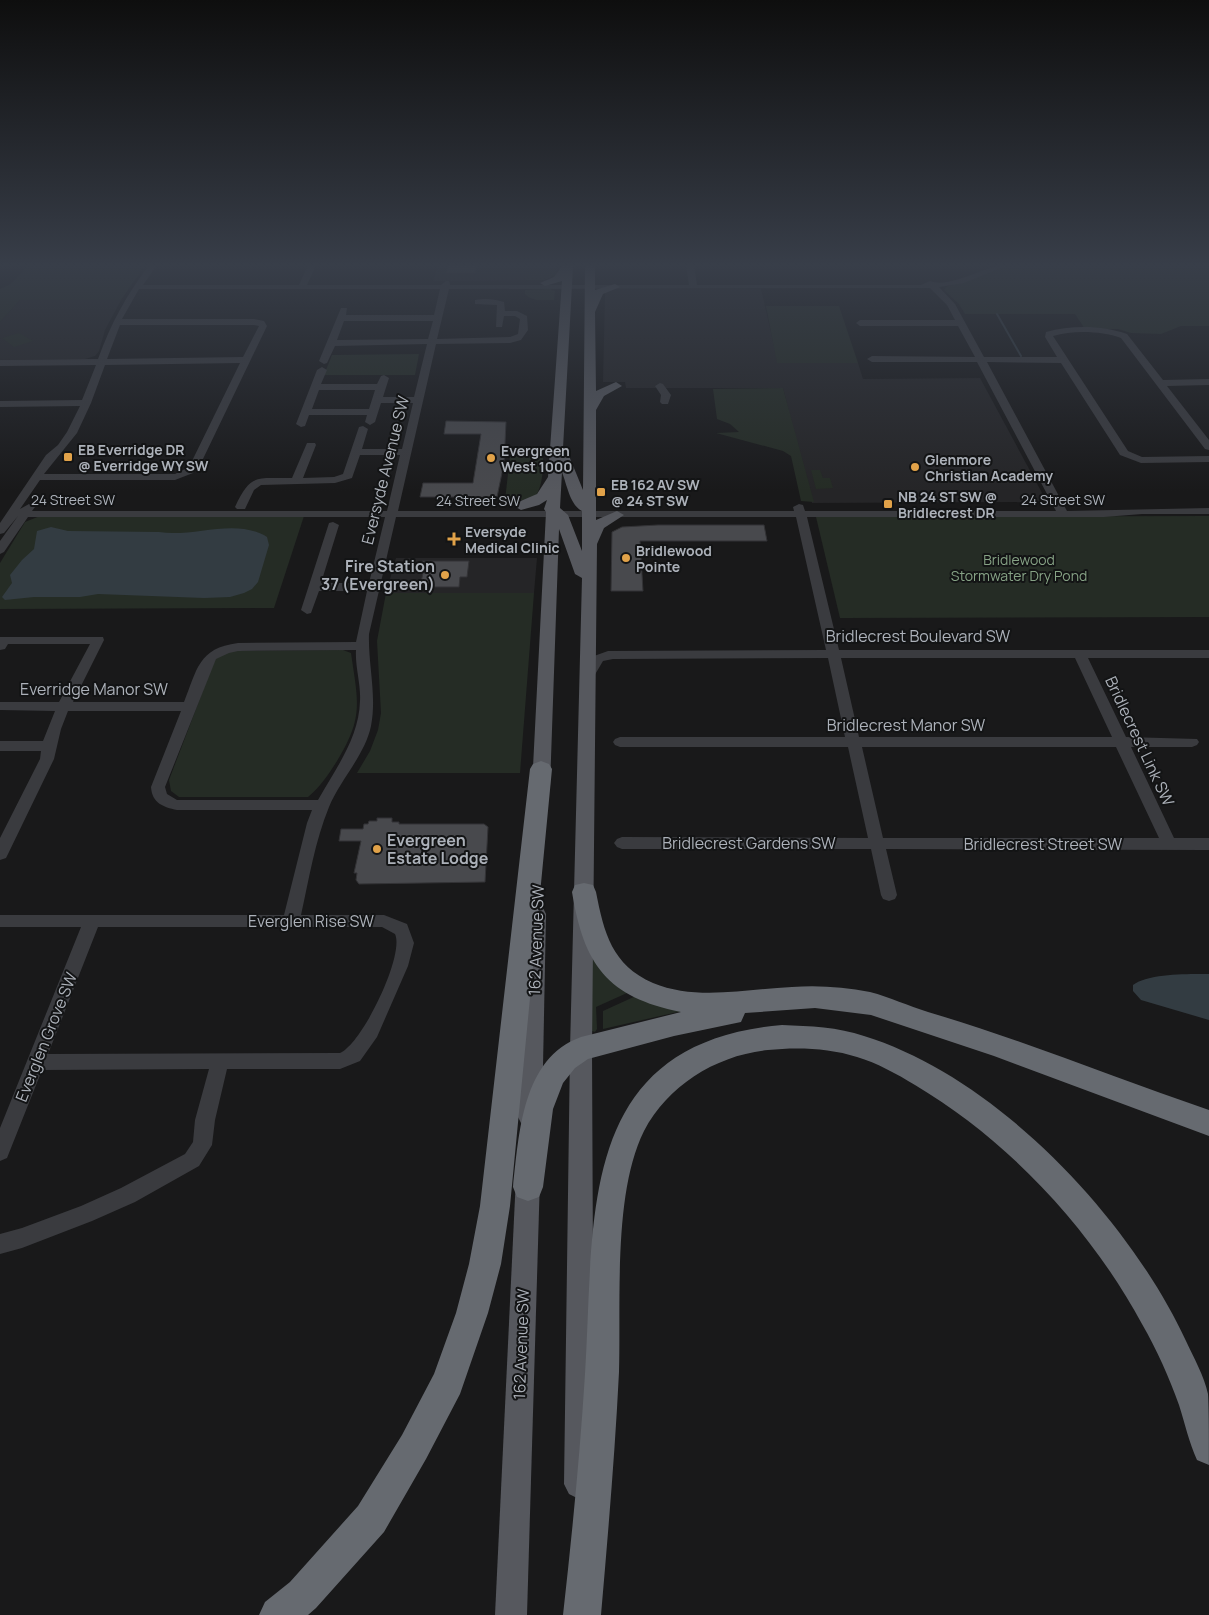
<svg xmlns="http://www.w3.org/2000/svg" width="1209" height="1615" viewBox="0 0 1209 1615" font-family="Manrope,sans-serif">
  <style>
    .built { fill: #252527 }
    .green { fill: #252c25 }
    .water { fill: #333c42 }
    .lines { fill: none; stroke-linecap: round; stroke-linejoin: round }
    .stream { stroke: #333c42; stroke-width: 2 }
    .building { fill: #48494d; stroke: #333336 }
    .minor { fill: #3a3b3f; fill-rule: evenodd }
    .major { fill: #56585e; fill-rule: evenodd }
    .highway { fill: #666a70; fill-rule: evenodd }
    .poi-dot { fill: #e1a249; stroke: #131415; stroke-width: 2 }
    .labels { text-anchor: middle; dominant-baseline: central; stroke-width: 4; stroke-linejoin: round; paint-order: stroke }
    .far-poi-label { font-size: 14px; font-weight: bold; fill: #acb1b9; stroke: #131415; text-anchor: start }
    .far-street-label { font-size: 14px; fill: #acb1b9; stroke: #131415 }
    .far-park-label { font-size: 14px; fill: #86a285; stroke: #131415 }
    .street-label { font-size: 16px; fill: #acb1b9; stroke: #131415 }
    .poi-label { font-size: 16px; font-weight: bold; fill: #acb1b9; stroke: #131415; text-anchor: end }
  </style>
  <rect width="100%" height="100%" fill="#19191a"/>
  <g class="built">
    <polygon points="438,265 557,265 557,271 529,271 527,280 433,281"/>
    <polygon points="614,289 761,289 778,363 858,363 863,379 980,378 1047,502 812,503 783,388 626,388 625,382 603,382 605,292"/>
    <polygon points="20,300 121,300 105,330 99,351 95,356 85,359 0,360 0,322"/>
    <polygon points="396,558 537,558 534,593 386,593"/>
  </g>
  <g class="green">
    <polygon points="29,265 145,265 121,300 20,300 0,322 0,289 11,284"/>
    <polygon points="1010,265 1209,265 1209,326 1181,326 1161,334 1131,333 1118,329 1085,329 1075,314 965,314 959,304 944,290 946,287"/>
    <polygon points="529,271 557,271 556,275 544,280 527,280"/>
    <path d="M550 289 555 291 554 300C544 300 532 302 525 294V290Z"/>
    <polygon points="766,306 839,306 858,363 777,363"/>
    <polygon points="19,333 33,341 14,347 2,338"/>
    <polygon points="419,354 415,375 324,375 332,355"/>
    <polygon points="783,388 814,502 801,501 791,456 783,451 716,433 739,432 730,424 717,419 713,389"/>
    <path d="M510 456H543C543 470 543 490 532 500H505Z"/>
    <polygon points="811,470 820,470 823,478 830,478 833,488 816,489"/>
    <polygon points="40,516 304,516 274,608 0,609 0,563 25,522"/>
    <polygon points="1209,516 1209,617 840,618 816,517"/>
    <polygon points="386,593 534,593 520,773 357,773 370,751 378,730 381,713 377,641"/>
    <path d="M343 650 351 653C358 702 364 717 337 761 328 775 321 786 308 797H179L171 791 169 780 215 659 226 651Z"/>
    <polygon points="592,953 629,990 627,993 596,1007 597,1029 595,1032 592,1031"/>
    <polygon points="638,995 682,1011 603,1029 603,1011"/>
  </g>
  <g class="water">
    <path d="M51 527 68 531 159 532C193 538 235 517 267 537L269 545 258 582 252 589 244 593 230 597 204 598 98 594 80 597H34L5 600 2 597 12 583 10 575 22 560 34 549 37 531Z"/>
    <path d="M1209 974V1020L1141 1000 1133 991V985C1149 973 1189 974 1209 974Z"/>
  </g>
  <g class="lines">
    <polyline class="stream" points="997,314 1021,356"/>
  </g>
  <g class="building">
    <polygon points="448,265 477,265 475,273 446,273"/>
    <polygon points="446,421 506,422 504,463 497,497 420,497 423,483 473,483 481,434 444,434"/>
    <polygon points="658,525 764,525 767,541 640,541 643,591 611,591 612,532 622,527"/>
    <polygon points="422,561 469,561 467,577 460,577 459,587 420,587 423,573 420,573"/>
    <polygon points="377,818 392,818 392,822 399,822 399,824 484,824 488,827 485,882 359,884 356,880 357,873 354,873 361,841 339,841 341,829 363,829 364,824 368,824 369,821 377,821"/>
  </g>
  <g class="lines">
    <g class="minor">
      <path d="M149 265H157L143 285H299L308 265H316L307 285H441L446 281H449L450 285H689L686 265H694L697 285H921L930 281C952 289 984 265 1008 265L964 283 939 287 955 304 984 357H1057L1045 337 1046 332C1071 325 1102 325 1127 334L1163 380 1209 379V385L1167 386 1209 440V450L1205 449 1121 338C1101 331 1074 330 1053 336L1128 451 1142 457 1209 456V462L1141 463 1120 455 1061 363 987 362 1067 511 1209 508V514H1142L1104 517H807L839 650H1209V658H1088L1126 737 1197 739 1199 742 1197 745 1192 747H1131L1174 838H1209V850L886 849 897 895 895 899 889 901 883 899 881 895 871 849H622L617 847 614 843 617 839 622 837 868 838 848 747H620L615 745 613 742 615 739 620 737H845L828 658 613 659 603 661 593 678H583L581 675 594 656 608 651 826 650 796 517H396L369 634C368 665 377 695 371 726 365 755 340 780 329 807 315 841 309 879 301 915H384L407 924 414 943 408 966 377 1037 360 1061 340 1069H227L215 1120 212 1145 199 1166 135 1202 92 1221 22 1248 0 1254V1234L22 1228 81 1206 121 1188 185 1154 193 1142 195 1120 209 1069 42 1070 7 1158 0 1161V1128L81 927H0V915H284L307 823 312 810H177C163 807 152 803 151 787L181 711H68L61 729 54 759 8 854 6 858 0 860V838L40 759 41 751H0V741H43L55 711 0 710V702H59L90 644H8L5 649 0 650V637H103L104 640 73 702H184C197 670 198 648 238 643L356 642 367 591H319L311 613 307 614 301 610 329 523 333 522 339 525 321 583H369L385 517H28L4 552 0 554V541L18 516 4 533 0 534V523L46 455 58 445 67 432 80 406 0 407V401L82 400 96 365 0 366V360L98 359C111 323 126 296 149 265ZM930 288 947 305 955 320H860L856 323 860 326H958L975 357 872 356 867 359 872 362H977L1056 511H805L803 505 799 504 793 507 794 511H398L436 344 510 343 521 340 528 330 527 316 517 311H505L504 302C494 299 485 298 475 300V304L497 305 496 327H502L504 316H515L520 319 518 334 510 337 437 339 449 289ZM139 289H440L434 315H346L347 308H341L319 361 324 364 327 363 335 346 427 344 414 397H383L389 378 384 375 381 376 377 384H321L327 370 322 367 317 370 296 424 301 427 305 426 309 415H367L365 422 370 425 375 422 381 403H413L402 449H362L368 429 363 426 359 427 343 474 334 477 303 478 316 445 315 443H307L292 478C257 479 251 472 235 507L237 509H245L254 490 261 485 335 483 352 478 360 455H400L387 511H32L35 507 29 504 20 509 40 480H175L193 473 202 461 267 326 264 321 254 319H122ZM344 321H433L428 339 337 340ZM120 325H254L259 326 243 357 107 359ZM240 363 192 461 185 469 175 474H44L77 433 91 403 105 365ZM319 390H375L369 409H312ZM356 650C355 667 361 684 360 701 359 738 336 768 318 800H177L167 794 165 787 216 659 229 653 238 651ZM841 658H1075L1112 737H859ZM862 747H1116L1159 838H883ZM98 927H382L395 934C405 955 362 1044 340 1053L48 1054Z"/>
      <polygon points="660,383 663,384 671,395 668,404 662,404 660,402 661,395 655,386"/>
    </g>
    <g class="major">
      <path d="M563 265H573V267L563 448 567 451 583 490 585 265H595V290L615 284 620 287 603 294 595 312 596 391 616 382 622 386 604 396 596 410V520L617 511 624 515 604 528 597 544 592 1049 594 1484 589 1494 579 1499 569 1494 564 1484 570 1049 582 578 575 574 559 529 550 787 548 792 541 794 534 792 532 787 546 512 544 509 547 500 539 505 521 510 514 506 516 503 537 494 548 477 562 281 545 286 540 283 554 277ZM562 472C567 485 570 505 582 511V551L568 515 560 508Z"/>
      <polygon points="536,906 543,908 546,914 542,1117 538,1125 530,1128 522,1125 518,1117 526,914 529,908"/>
      <polygon points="528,1165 537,1169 540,1177 527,1615 495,1615 516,1177 519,1169"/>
    </g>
    <g class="highway">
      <polygon points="541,761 549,764 552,769 510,1206 501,1264 488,1313 460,1394 426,1459 384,1532 316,1608 308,1615 259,1615 265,1602 290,1582 358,1506 402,1435 434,1374 456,1313 469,1264 480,1206 530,769 533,764"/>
      <path d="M584 883 593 885 596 892C604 933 612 965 653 983 696 1001 747 989 792 987 818 985 844 987 870 992 890 997 908 1006 928 1012 1023 1040 1115 1078 1209 1110V1136L994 1056 871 1015 815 1008 745 1013 741 1022 674 1036 588 1059 575 1068 563 1083 553 1109 543 1187 539 1197 528 1201 517 1197 513 1187C519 1134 522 1058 581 1037L681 1012C607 997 584 965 572 892L575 885Z"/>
      <path d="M782 1025C810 1026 838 1027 864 1036 997 1077 1129 1218 1186 1341 1194 1358 1204 1376 1208 1394 1209 1409 1209 1448 1209 1465L1197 1460C1189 1442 1185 1424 1179 1405 1169 1377 1157 1350 1142 1324 1090 1228 1009 1141 915 1085 897 1074 877 1063 857 1057 829 1048 797 1047 768 1050 717 1055 668 1085 644 1131 613 1193 621 1302 619 1372 615 1453 608 1534 601 1615H563C572 1535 580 1454 585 1374 595 1217 575 1043 782 1025Z"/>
    </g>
  </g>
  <linearGradient id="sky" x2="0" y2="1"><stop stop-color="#0e0e0e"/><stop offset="0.54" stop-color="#383e49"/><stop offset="1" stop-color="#383e49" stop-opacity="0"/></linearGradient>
  <rect width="1209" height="491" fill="url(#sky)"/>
  <g class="poi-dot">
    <rect x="63" y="452" width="10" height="10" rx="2.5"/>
    <circle cx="491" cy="458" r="5"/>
    <circle cx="915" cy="467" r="5"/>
    <rect x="596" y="487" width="10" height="10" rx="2.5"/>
    <rect x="883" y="499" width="10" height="10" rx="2.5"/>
    <path d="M451.5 531.5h5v5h5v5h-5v5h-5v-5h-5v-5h5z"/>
    <circle cx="626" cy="558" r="5"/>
    <circle cx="445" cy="575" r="5"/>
    <circle cx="377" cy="849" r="5"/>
  </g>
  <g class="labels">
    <g class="far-poi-label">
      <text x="78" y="449">EB Everridge DR<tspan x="78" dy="16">@ Everridge WY SW</tspan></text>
      <text x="501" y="450">Evergreen<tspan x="501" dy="16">West 1000</tspan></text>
      <text x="925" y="459">Glenmore<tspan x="925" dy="16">Christian Academy</tspan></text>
      <text x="611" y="484">EB 162 AV SW<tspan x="611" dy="16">@ 24 ST SW</tspan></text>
      <text x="898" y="496">NB 24 ST SW @<tspan x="898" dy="16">Bridlecrest DR</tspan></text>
      <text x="465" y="531">Eversyde<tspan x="465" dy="16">Medical Clinic</tspan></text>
      <text x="636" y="550">Bridlewood<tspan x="636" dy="16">Pointe</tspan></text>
    </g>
    <g class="far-street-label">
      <text x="73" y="499">24 Street SW</text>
      <text x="1063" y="499">24 Street SW</text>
      <text x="478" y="500">24 Street SW</text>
    </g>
    <g class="far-park-label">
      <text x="1019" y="559">Bridlewood<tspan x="1019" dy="16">Stormwater Dry Pond</tspan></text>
    </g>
    <g class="street-label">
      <text transform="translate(385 470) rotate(-76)">Eversyde Avenue SW</text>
      <text x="918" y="636">Bridlecrest Boulevard SW</text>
      <text x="94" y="689">Everridge Manor SW</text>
      <text x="906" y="725">Bridlecrest Manor SW</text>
      <text transform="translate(1140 741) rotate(65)">Bridlecrest Link SW</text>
      <text x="749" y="843">Bridlecrest Gardens SW</text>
      <text x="1043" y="844">Bridlecrest Street SW</text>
      <text x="311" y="921">Everglen Rise SW</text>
      <text transform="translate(536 940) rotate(-88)">162 Avenue SW</text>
      <text transform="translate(46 1037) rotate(-68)">Everglen Grove SW</text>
      <text transform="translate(521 1344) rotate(-88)">162 Avenue SW</text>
    </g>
    <g class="poi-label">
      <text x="435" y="566">Fire Station<tspan x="435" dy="18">37 (Evergreen)</tspan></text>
      <text x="387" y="840" text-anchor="start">Evergreen<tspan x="387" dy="18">Estate Lodge</tspan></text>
    </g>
  </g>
</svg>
